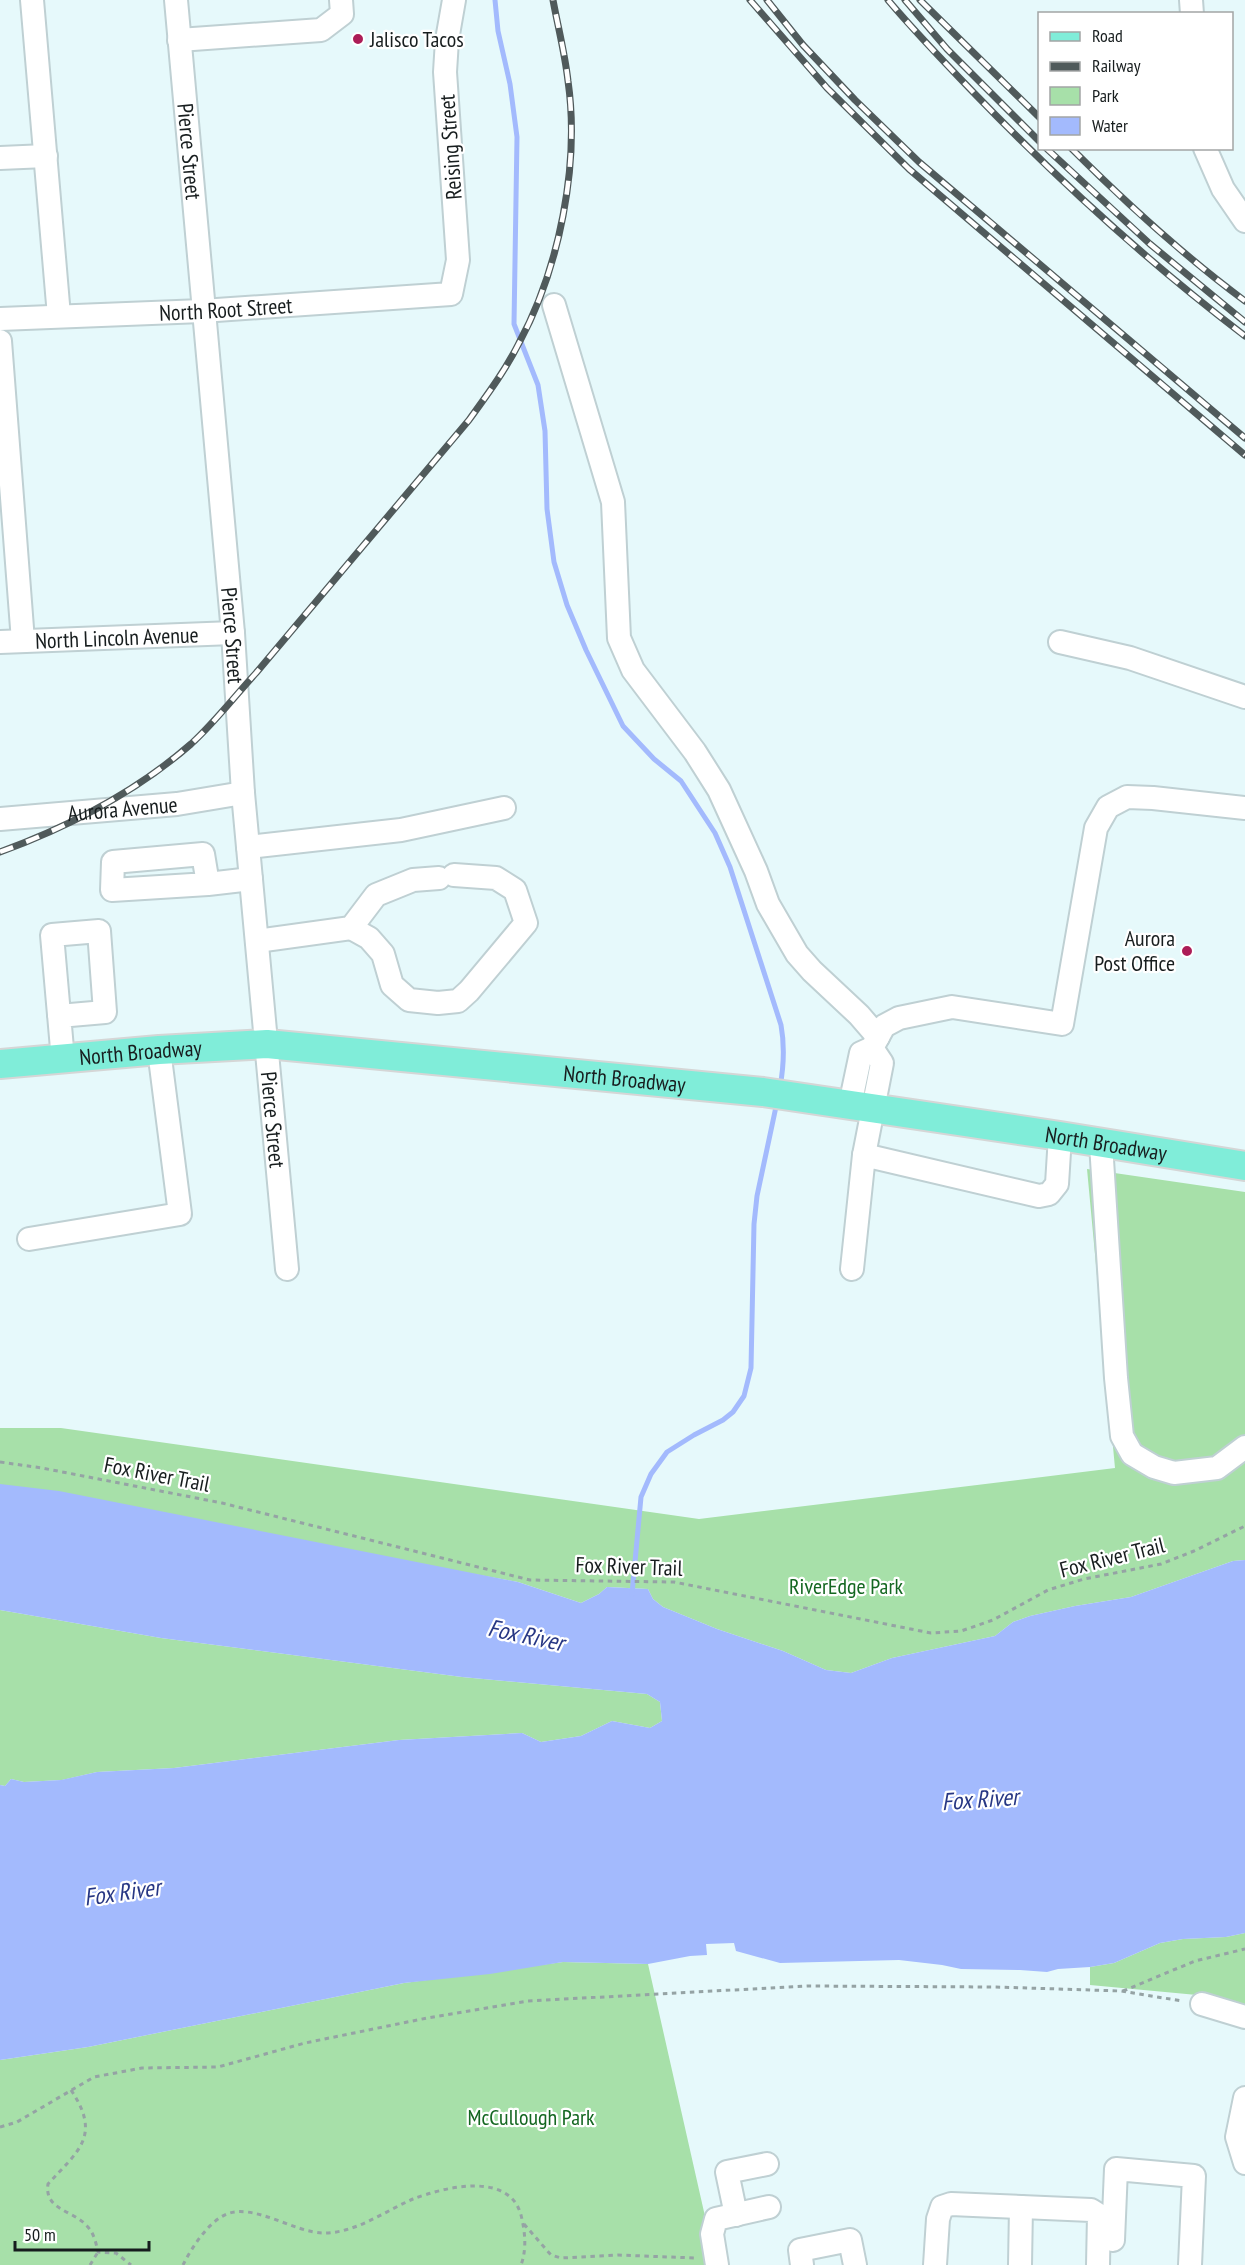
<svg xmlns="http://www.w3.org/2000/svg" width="1245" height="2265" viewBox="0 0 1245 2265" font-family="'PT Sans Narrow',sans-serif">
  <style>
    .green { fill: #a7e0a9 }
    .water { fill: #a3bafd }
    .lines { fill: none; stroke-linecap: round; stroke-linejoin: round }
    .stream { stroke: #a3bafd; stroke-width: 5 }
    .minor-casing { stroke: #bfd0d3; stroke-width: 26 }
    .major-casing { stroke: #d5d6d6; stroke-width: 32 }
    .path { stroke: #95a3a4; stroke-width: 3; stroke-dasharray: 4.5 4.5; stroke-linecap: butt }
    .minor { stroke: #fff; stroke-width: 22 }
    .major { stroke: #80edd9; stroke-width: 28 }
    .rail-casing { stroke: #505a5b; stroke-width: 7 }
    .rail { stroke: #fff; stroke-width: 4.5; stroke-dasharray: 14; stroke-linecap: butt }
    .poi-dot { fill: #ac1d57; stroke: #fff; stroke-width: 2 }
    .labels { text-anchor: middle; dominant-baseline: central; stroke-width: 4.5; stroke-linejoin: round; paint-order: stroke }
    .poi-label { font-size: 22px; fill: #171d1e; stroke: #fff; text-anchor: start }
    .street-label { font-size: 22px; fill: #171d1e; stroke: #fff }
    .park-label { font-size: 22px; fill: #146721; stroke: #fff }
    .water-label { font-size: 24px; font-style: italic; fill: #273784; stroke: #fff }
  </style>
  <rect width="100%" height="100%" fill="#e6f9fb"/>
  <g class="green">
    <polygon points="1087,1169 1245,1192 1245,1560 1233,1561 1131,1597 1075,1606 1030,1616 1013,1622 995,1636 892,1658 851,1673 826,1670 783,1651 717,1629 663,1607 653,1599 648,1589 607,1587 599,1594 581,1603 518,1582 0,1490 0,1428 61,1428 699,1519 1115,1468"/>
    <polygon points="0,1610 161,1638 462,1677 647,1694 660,1702 662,1721 650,1728 612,1721 581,1736 541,1742 522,1733 399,1740 174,1768 97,1772 62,1780 24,1782 11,1779 5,1786 0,1785"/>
    <polygon points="1245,1933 1245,2007 1197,1995 1090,1985 1090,1967 1114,1963 1160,1943 1183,1939 1226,1937"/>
    <polygon points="563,1962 648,1964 716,2265 0,2265 0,2060 88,2047 404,1983"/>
  </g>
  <polygon class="water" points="0,1484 59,1491 518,1582 581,1603 599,1594 607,1587 648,1589 653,1599 663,1607 717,1629 783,1651 826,1670 851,1673 892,1658 995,1636 1013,1622 1030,1616 1075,1606 1131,1597 1233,1561 1245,1560 1245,1933 1226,1937 1183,1939 1160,1943 1114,1963 1090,1967 1058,1969 1047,1972 1020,1970 961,1969 942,1965 899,1960 780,1963 736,1951 734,1943 706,1944 707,1955 690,1956 648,1964 563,1962 490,1974 404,1983 88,2047 0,2060 0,1785 5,1786 11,1779 24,1782 61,1780 97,1772 174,1768 399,1740 522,1733 541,1742 581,1736 612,1721 650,1728 662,1721 660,1702 647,1694 462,1677 161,1638 0,1610"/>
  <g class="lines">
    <g class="stream">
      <path d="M495 0 498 31 510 84 517 137 514 324 538 385 545 431 547 509 554 562 567 605 586 650 623 726 654 759 681 781 715 833 730 867 781 1025C785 1047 784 1065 780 1087"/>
      <polyline points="632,1594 641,1497 651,1474 667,1452 694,1435 723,1420 733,1412 744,1396 751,1368 754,1224 757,1196 777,1102"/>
    </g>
    <defs>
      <g id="minor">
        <polyline points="32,0 59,316"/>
        <path id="s1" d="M176 0 233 633 243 793 287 1269"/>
        <polyline points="1191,0 1192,14"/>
        <polyline points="179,40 321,30 342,14 341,0"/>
        <polyline points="1205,148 1223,189 1245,221"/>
        <polyline points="0,158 46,156"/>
        <polyline points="554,305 613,502 619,638 633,670 695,752 719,790 756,871 768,904 797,954 812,971 859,1015 878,1037"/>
        <path id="s2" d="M0 319 202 311 451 294 458 260 445 72 447 40 454 0"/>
        <polyline points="0,341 23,641"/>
        <path id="s3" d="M0 642 233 633"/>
        <polyline points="1060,642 1130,658 1245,697"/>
        <path id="s4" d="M0 819 177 804 243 793"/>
        <polyline points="248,847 401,830 504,808"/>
        <polyline points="208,884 203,854 113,862 112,890 208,884 251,879"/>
        <polyline points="351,928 369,938 383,954 392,985 409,1000 438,1003 458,1001 469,991 526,923 515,890 496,878 454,875"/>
        <polyline points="257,941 351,928 376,895 413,880 439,878"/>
        <polyline points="59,1016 105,1012 99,931 52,935 63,1060"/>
        <polyline points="850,1105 861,1053 872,1048 884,1026 899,1018 952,1007 1062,1024 1096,828 1108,807 1127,797 1153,798 1245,808"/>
        <polyline points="1101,1144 1116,1378 1122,1436 1132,1454 1154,1467 1174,1473 1217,1468 1245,1447"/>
        <polyline points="864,1155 882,1063 872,1048"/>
        <polyline points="29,1239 180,1214 159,1050"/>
        <polyline points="852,1269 864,1155 1039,1196 1049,1194 1057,1184 1060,1136"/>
        <polyline points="1202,2004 1245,2017"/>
        <polyline points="1245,2098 1237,2137 1245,2163"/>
        <polyline points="736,2215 727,2172 767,2164"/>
        <polyline points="1113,2240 1116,2169 1194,2176 1190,2265"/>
        <polyline points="717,2265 712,2234 716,2219 769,2207"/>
        <polyline points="802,2265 800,2250 850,2240 855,2265"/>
        <polyline points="935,2265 938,2219 942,2207 951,2204 1091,2210 1099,2215 1098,2265"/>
        <polyline points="1020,2265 1021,2207"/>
      </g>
      <g id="major">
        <path id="s5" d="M0 1064 159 1050 267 1044 763 1092 1060 1136 1245 1166"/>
      </g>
    </defs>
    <use href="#minor" class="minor-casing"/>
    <use href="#major" class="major-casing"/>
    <g class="path">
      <polyline points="0,1462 42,1468 222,1503 530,1580 674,1582 931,1633 961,1631 993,1620 1048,1590 1084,1579 1161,1564 1194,1551 1245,1526"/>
      <polyline points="1123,1991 1195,1961 1245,1949"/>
      <path d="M71 2090C102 2136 78 2151 48 2184 44 2210 73 2210 87 2226 94 2233 96 2243 98 2252L116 2253 131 2265"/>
      <polyline points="0,2127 17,2122 94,2077 142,2068 218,2067 305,2043 427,2018 528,2001 807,1986 996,1987 1121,1991 1182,2001"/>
      <polyline points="524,2224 551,2255 561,2258 618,2255 695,2258"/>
      <polyline points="90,2265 98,2252"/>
      <path d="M183 2265C192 2247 209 2221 227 2214 254 2203 295 2233 324 2233 356 2233 385 2211 413 2199 445 2187 509 2171 521 2215 525 2231 527 2249 521 2265"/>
    </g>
    <use href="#minor" class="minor"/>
    <use href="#major" class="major"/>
    <defs>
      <g id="rail">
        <polyline points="750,0 827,88 909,169 1245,455"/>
        <polyline points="767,0 803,45 855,100 919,162 1245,438"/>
        <path d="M888 0C915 32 945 63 974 93 1059 181 1148 262 1245 336"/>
        <polyline points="905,0 947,49 1040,142"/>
        <polyline points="920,0 1040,118"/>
        <polyline points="1046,148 1150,244 1245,322"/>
        <path d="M1071 148C1126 203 1183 255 1245 301"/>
        <path d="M0 852C68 827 136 792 191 744 215 722 234 697 256 673L469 420C487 395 505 371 519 343 559 269 580 165 568 81 565 54 558 27 553 0"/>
      </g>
    </defs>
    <use href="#rail" class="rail-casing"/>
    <use href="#rail" class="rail"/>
  </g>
  <g class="poi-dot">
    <circle cx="358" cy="39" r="6"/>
    <circle cx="1187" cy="951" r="6"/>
  </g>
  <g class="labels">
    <g class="poi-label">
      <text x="370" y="39">Jalisco Tacos</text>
      <text x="1175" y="938" text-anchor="end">Aurora<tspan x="1175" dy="25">Post Office</tspan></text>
    </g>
    <g class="street-label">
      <text transform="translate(450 147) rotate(-94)">Reising Street</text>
      <text stroke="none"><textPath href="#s1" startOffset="152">Pierce Street</textPath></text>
      <text stroke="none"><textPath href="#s2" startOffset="226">North Root Street</textPath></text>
      <text stroke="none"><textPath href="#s1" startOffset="638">Pierce Street</textPath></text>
      <text stroke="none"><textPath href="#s3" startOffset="117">North Lincoln Avenue</textPath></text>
      <text stroke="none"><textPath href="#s4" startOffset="123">Aurora Avenue</textPath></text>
      <text stroke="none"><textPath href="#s5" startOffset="141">North Broadway</textPath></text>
      <text stroke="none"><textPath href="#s5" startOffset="627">North Broadway</textPath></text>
      <text stroke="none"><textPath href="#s1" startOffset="1124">Pierce Street</textPath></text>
      <text stroke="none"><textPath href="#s5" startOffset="1113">North Broadway</textPath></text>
      <text transform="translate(157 1474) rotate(11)">Fox River Trail</text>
      <text transform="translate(1112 1557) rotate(-14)">Fox River Trail</text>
      <text transform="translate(629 1566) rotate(2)">Fox River Trail</text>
    </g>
    <g class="park-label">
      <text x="846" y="1586">RiverEdge Park</text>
      <text x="531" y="2117">McCullough Park</text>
    </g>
    <g class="water-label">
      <text transform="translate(526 1635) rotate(12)">Fox River</text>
      <text transform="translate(980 1799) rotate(-4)">Fox River</text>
      <text transform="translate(122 1892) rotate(-8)">Fox River</text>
    </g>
  </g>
  <rect x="1038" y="12" width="195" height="138" fill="#ffffff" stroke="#a2a5a5" stroke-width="1.5"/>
  <rect x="1050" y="32" width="30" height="9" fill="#80edd9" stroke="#a2a5a5" stroke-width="1.5"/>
  <text x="1092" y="42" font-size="18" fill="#171d1e">Road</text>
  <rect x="1050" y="62" width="30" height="9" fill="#505a5b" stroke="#a2a5a5" stroke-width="1.5"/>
  <text x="1092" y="72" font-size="18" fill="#171d1e">Railway</text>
  <rect x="1050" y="87" width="30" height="18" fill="#a7e0a9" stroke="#a2a5a5" stroke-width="1.5"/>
  <text x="1092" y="102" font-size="18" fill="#171d1e">Park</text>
  <rect x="1050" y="117" width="30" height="18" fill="#a3bafd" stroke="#a2a5a5" stroke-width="1.5"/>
  <text x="1092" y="132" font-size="18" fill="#171d1e">Water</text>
  <path d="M15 2241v9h134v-9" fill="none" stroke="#171d1e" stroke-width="3"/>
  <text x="24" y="2241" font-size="18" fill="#171d1e" stroke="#ffffff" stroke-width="4.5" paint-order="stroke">50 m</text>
</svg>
